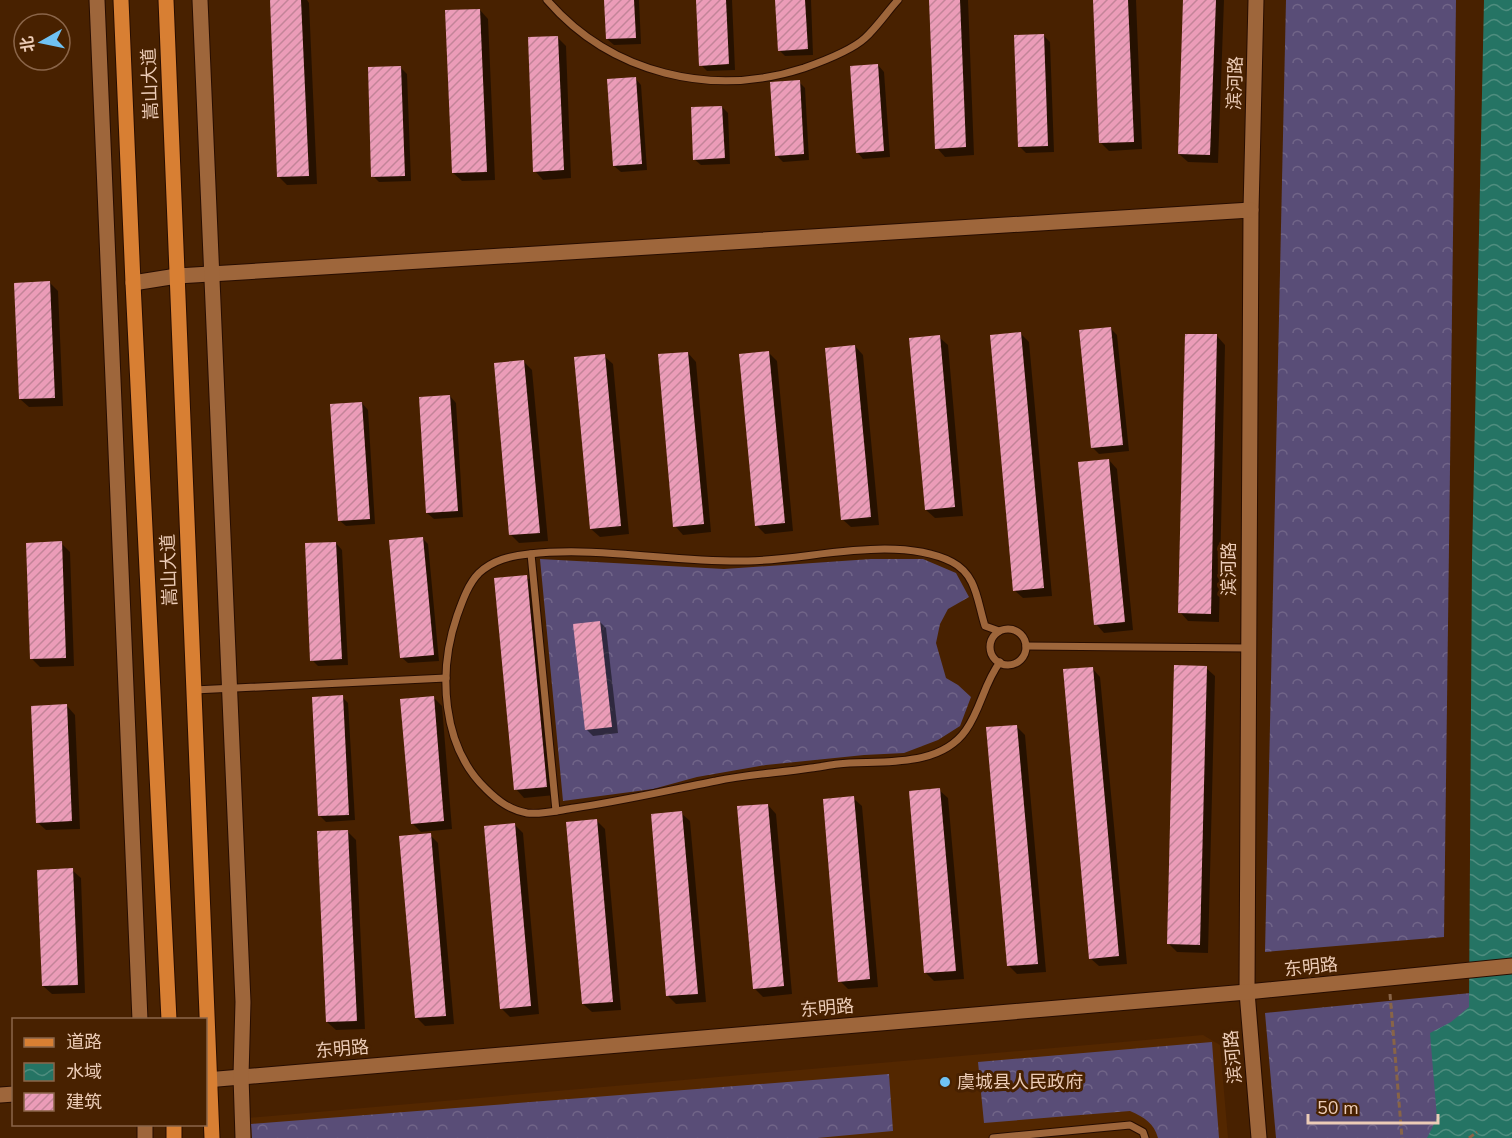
<svg xmlns="http://www.w3.org/2000/svg" width="1512" height="1138" viewBox="0 0 1512 1138" font-family="'Nunito Sans','Noto Sans SC',sans-serif">
  <style>
    .built { fill: #532700 }
    .forest { fill: url(#forest-crowns) }
    .water { fill: url(#water-waves) }
    .shadow { fill: #0007 }
    .building { fill: url(#building-hatch) }
    .lines { fill: none; stroke-linecap: round; stroke-linejoin: round }
    .service-casing { stroke: #270d00; stroke-width: 9 }
    .tertiary-casing { stroke: #270d00; stroke-width: 17 }
    .secondary-casing { stroke: #270d00; stroke-width: 17 }
    .primary-casing { stroke: #270d00; stroke-width: 17 }
    .path { stroke: #886447; stroke-width: 3; stroke-dasharray: 6 3; stroke-linecap: butt }
    .service { stroke: #9e663b; stroke-width: 7 }
    .tertiary { stroke: #9e663b; stroke-width: 15 }
    .secondary { stroke: #9e663b; stroke-width: 15 }
    .primary { stroke: #d87f33; stroke-width: 15 }
    .poi-dot { fill: #6fc2f4; stroke: #482100; stroke-width: 2 }
    .labels { text-anchor: middle; dominant-baseline: central; stroke-width: 6; stroke-linejoin: round; paint-order: stroke }
    .street-label { font-size: 18px; fill: #ecccb7; stroke: #482100 }
    .poi-label { font-size: 18px; fill: #ecccb7; stroke: #482100; text-anchor: start }
  </style>
  <defs>
    <pattern id="forest-crowns" width="20" height="18" patternUnits="userSpaceOnUse" patternTransform="scale(1.5)"><rect width="20" height="18" fill="#594d77"/><path d="M2 6a3 3 0 1 1 6 0M12 15a3 3 0 1 1 6 0" fill="none" stroke="#716588"/></pattern>
    <pattern id="water-waves" width="16" height="10" patternUnits="userSpaceOnUse" patternTransform="scale(1.5)"><rect width="16" height="10" fill="#257464"/><path d="M0 5q4-4 8 0t8 0" fill="none" stroke="#4f8d7f"/></pattern>
    <pattern id="building-hatch" width="6" height="6" patternUnits="userSpaceOnUse" patternTransform="scale(1.5)"><rect width="6" height="6" fill="#eb9cb8"/><path d="M-1 1l2-2M0 6l6-6M5 7l2-2" fill="none" stroke="#c28498"/></pattern>
  </defs>
  <rect width="100%" height="100%" fill="#482100"/>
  <polygon class="built" points="1203,1035 1220,1045 1228,1138 248,1138 247,1118"/>
  <g class="forest">
    <polygon points="1286,0 1456,0 1444,937 1265,952"/>
    <polygon points="540,559 724,569 871,559 923,559 956,573 969,597 948,609 940,624 936,643 946,678 958,685 971,697 960,726 938,740 904,753 864,755 766,765 697,777 653,789 563,801"/>
    <polygon points="1512,989 1512,1138 1276,1138 1265,1013"/>
    <path d="M1212 1042 1219 1138H1158C1154 1123 1144 1117 1130 1111L984 1123 978 1062Z"/>
    <polygon points="889,1074 893,1131 817,1138 252,1138 251,1124"/>
  </g>
  <polygon class="water" points="1484,0 1512,0 1512,1138 1427,1138 1437,1118 1430,1033 1451,1022 1469,1007 1472,559"/>
  <g class="shadow">
    <polygon points="272,0 307,0 309,3 317,184 287,185 279,177"/>
    <polygon points="606,0 639,0 641,44 614,45 607,39"/>
    <polygon points="698,0 732,0 735,70 707,71 701,65"/>
    <polygon points="777,0 811,0 813,55 785,56 779,50"/>
    <polygon points="931,0 968,0 974,155 945,157 937,148"/>
    <polygon points="1095,0 1136,0 1142,149 1109,151 1100,142"/>
    <polygon points="1185,0 1224,0 1218,163 1188,162 1179,154"/>
    <polygon points="480,10 488,19 495,180 462,181 453,173"/>
    <polygon points="1044,36 1050,42 1054,152 1026,153 1019,146"/>
    <polygon points="557,37 566,46 571,178 543,180 535,171"/>
    <polygon points="878,65 884,72 890,157 863,159 857,152"/>
    <polygon points="401,68 407,74 411,181 379,182 373,176"/>
    <polygon points="635,78 641,85 647,170 621,172 614,166"/>
    <polygon points="799,82 805,88 809,160 783,162 776,155"/>
    <polygon points="722,107 728,113 730,164 701,165 694,159"/>
    <polygon points="50,283 58,291 63,406 29,407 20,399"/>
    <polygon points="1111,329 1117,335 1129,451 1099,454 1093,448"/>
    <polygon points="1021,334 1029,342 1052,596 1023,598 1014,590"/>
    <polygon points="1217,336 1225,345 1219,622 1188,621 1180,612"/>
    <polygon points="939,337 948,345 963,516 935,518 926,510"/>
    <polygon points="855,346 863,355 879,525 851,527 842,519"/>
    <polygon points="688,353 696,362 711,532 683,535 675,526"/>
    <polygon points="769,353 777,361 793,531 765,534 756,525"/>
    <polygon points="604,356 613,364 629,534 600,537 591,529"/>
    <polygon points="524,362 532,370 548,541 519,543 511,535"/>
    <polygon points="450,396 456,403 463,517 434,519 427,513"/>
    <polygon points="362,403 368,410 375,524 346,526 339,520"/>
    <polygon points="1109,460 1117,469 1133,630 1104,633 1096,624"/>
    <polygon points="422,538 428,544 439,661 408,663 401,657"/>
    <polygon points="61,543 70,552 74,666 40,667 32,659"/>
    <polygon points="336,543 342,550 348,665 318,666 312,660"/>
    <polygon points="526,577 535,585 555,795 524,798 516,789"/>
    <polygon points="600,622 606,628 618,733 593,736 587,730"/>
    <polygon points="1092,668 1100,677 1127,964 1099,966 1090,958"/>
    <polygon points="1206,668 1215,676 1208,953 1177,952 1169,944"/>
    <polygon points="342,697 348,703 355,820 326,822 320,816"/>
    <polygon points="434,698 442,706 452,829 421,832 412,823"/>
    <polygon points="67,706 75,715 80,829 46,830 37,822"/>
    <polygon points="1016,726 1025,735 1046,972 1017,974 1009,966"/>
    <polygon points="939,790 948,798 964,979 934,981 926,973"/>
    <polygon points="853,798 862,806 878,987 848,989 840,981"/>
    <polygon points="768,805 776,814 792,994 763,997 754,988"/>
    <polygon points="681,813 690,821 706,1002 676,1004 668,996"/>
    <polygon points="597,821 605,829 621,1010 592,1012 583,1004"/>
    <polygon points="515,825 523,833 539,1014 510,1017 501,1008"/>
    <polygon points="347,831 356,840 365,1029 336,1030 327,1022"/>
    <polygon points="430,835 438,843 454,1024 425,1026 417,1018"/>
    <polygon points="72,870 81,878 85,993 52,994 43,986"/>
  </g>
  <g class="building">
    <polygon points="270,0 301,0 309,176 277,177"/>
    <polygon points="604,0 634,0 636,38 606,39"/>
    <polygon points="696,0 726,0 729,64 699,66"/>
    <polygon points="775,0 805,0 808,49 778,51"/>
    <polygon points="929,0 960,0 966,147 935,149"/>
    <polygon points="1093,0 1128,0 1134,142 1099,143"/>
    <polygon points="1183,0 1216,0 1210,155 1178,154"/>
    <polygon points="480,9 487,172 452,173 445,10"/>
    <polygon points="1044,34 1048,146 1018,147 1014,35"/>
    <polygon points="558,36 564,170 533,172 528,37"/>
    <polygon points="878,64 884,151 856,153 850,66"/>
    <polygon points="401,66 405,176 371,177 368,67"/>
    <polygon points="636,77 642,164 613,166 607,79"/>
    <polygon points="800,80 804,154 775,156 770,82"/>
    <polygon points="722,106 725,158 693,160 691,107"/>
    <polygon points="50,281 55,398 19,399 14,283"/>
    <polygon points="1111,327 1123,445 1091,448 1079,330"/>
    <polygon points="1021,332 1044,588 1013,591 990,335"/>
    <polygon points="1185,334 1217,334 1211,614 1178,613"/>
    <polygon points="940,335 955,507 925,510 909,338"/>
    <polygon points="855,345 871,517 841,520 825,348"/>
    <polygon points="769,351 785,523 755,526 739,354"/>
    <polygon points="688,352 704,524 673,527 658,354"/>
    <polygon points="605,354 621,526 590,529 574,357"/>
    <polygon points="524,360 540,533 509,535 494,363"/>
    <polygon points="450,395 458,511 426,513 419,397"/>
    <polygon points="362,402 370,519 338,521 330,404"/>
    <polygon points="1109,459 1125,622 1094,625 1078,462"/>
    <polygon points="423,537 434,655 400,658 389,540"/>
    <polygon points="62,541 66,658 30,659 26,543"/>
    <polygon points="336,542 342,659 310,661 305,543"/>
    <polygon points="527,575 547,787 514,790 494,578"/>
    <polygon points="600,621 612,727 585,730 573,624"/>
    <polygon points="1174,665 1207,666 1200,945 1167,944"/>
    <polygon points="1093,667 1119,956 1089,959 1063,669"/>
    <polygon points="343,695 349,815 318,816 312,697"/>
    <polygon points="434,696 444,821 411,824 400,699"/>
    <polygon points="67,704 72,821 36,823 31,706"/>
    <polygon points="1017,725 1038,964 1007,966 986,727"/>
    <polygon points="940,788 956,971 924,973 909,791"/>
    <polygon points="854,796 870,979 838,982 823,799"/>
    <polygon points="768,804 784,986 753,989 737,806"/>
    <polygon points="682,811 698,994 666,996 651,814"/>
    <polygon points="597,819 613,1002 582,1004 566,822"/>
    <polygon points="515,823 531,1006 500,1009 484,826"/>
    <polygon points="348,830 357,1021 326,1022 317,831"/>
    <polygon points="431,833 446,1016 415,1018 399,836"/>
    <polygon points="73,868 78,985 42,986 37,870"/>
  </g>
  <g class="lines">
    <defs>
      <g id="service">
        <path d="M547 0C611 74 712 98 804 68 821 62 852 50 865 38 877 27 887 12 898 0"/>
        <polyline points="531,554 556,811"/>
        <circle cx="1008" cy="647" r="18"/>
        <path d="M999 631 985 626C977 601 977 575 952 562 896 534 809 560 748 561 675 563 601 546 529 554 510 556 493 560 479 573 468 584 462 602 457 616 438 671 441 746 486 789 498 801 510 810 527 813 541 815 560 810 574 808 622 801 669 790 716 781 748 774 779 773 811 768 820 767 829 765 838 764 879 760 939 769 966 730 981 709 984 683 1000 662"/>
        <polyline points="1026,646 1248,648"/>
        <polyline points="194,690 446,678"/>
        <polyline points="993,1138 1130,1125 1143,1132 1145,1138"/>
      </g>
      <g id="tertiary">
        <polyline points="1256,0 1251,210 1247,992 1259,1138"/>
        <polyline points="133,283 177,276 1251,210"/>
        <polyline points="206,1080 1247,992 1512,966"/>
        <polyline points="0,1095 14,1094"/>
      </g>
      <g id="secondary">
        <polyline points="97,0 140,1020"/>
        <polyline points="200,0 243,1002 241,1076 243,1138"/>
        <polyline points="145,1124 145,1138"/>
      </g>
      <g id="primary">
        <polyline points="121,0 133,283 169,1020"/>
        <polyline points="166,0 212,1138"/>
        <polyline points="174,1124 174,1138"/>
      </g>
    </defs>
    <use href="#service" class="service-casing"/>
    <use href="#tertiary" class="tertiary-casing"/>
    <use href="#secondary" class="secondary-casing"/>
    <use href="#primary" class="primary-casing"/>
    <g class="path">
      <polyline points="1390,994 1402,1138"/>
      <polyline points="1469,1138 1477,1132"/>
    </g>
    <use href="#service" class="service"/>
    <use href="#tertiary" class="tertiary"/>
    <use href="#secondary" class="secondary"/>
    <use href="#primary" class="primary"/>
  </g>
  <circle class="poi-dot" cx="945" cy="1082" r="6"/>
  <g class="labels">
    <g class="street-label">
      <text transform="translate(1235 83) rotate(-88)">滨河路</text>
      <text transform="translate(150 84) rotate(-92)">嵩山大道</text>
      <text transform="translate(1229 569) rotate(-90)">滨河路</text>
      <text transform="translate(169 570) rotate(-92)">嵩山大道</text>
      <text transform="translate(1311 967) rotate(-6)">东明路</text>
      <text transform="translate(827 1008) rotate(-5)">东明路</text>
      <text transform="translate(342 1049) rotate(-5)">东明路</text>
      <text transform="translate(1233 1057) rotate(-95)">滨河路</text>
    </g>
    <g class="poi-label">
      <text x="957" y="1082">虞城县人民政府</text>
    </g>
  </g>
  <rect x="12" y="1018" width="195" height="108" fill="#482100" stroke="#8a6549" stroke-width="1.5"/>
  <rect x="24" y="1038" width="30" height="9" fill="#d87f33" stroke="#8a6549" stroke-width="1.5"/>
  <text x="66" y="1048" font-size="18" fill="#ecccb7">道路</text>
  <rect x="24" y="1063" width="30" height="18" fill="url(#water-waves)" stroke="#8a6549" stroke-width="1.5"/>
  <text x="66" y="1078" font-size="18" fill="#ecccb7">水域</text>
  <rect x="24" y="1093" width="30" height="18" fill="url(#building-hatch)" stroke="#8a6549" stroke-width="1.5"/>
  <text x="66" y="1108" font-size="18" fill="#ecccb7">建筑</text>
  <g transform="translate(42 42) rotate(261)"><circle r="28" fill="#482100" stroke="#8a6549" stroke-width="1.5"/>
  <path d="M0-4.5L10 22L0 15L-10 22Z" fill="#6fc2f4"/>
  <text y="-9" font-size="16" font-weight="bold" text-anchor="middle" fill="#ecccb7">北</text>
  </g>
  <path d="M1308 1114v9h130v-9" fill="none" stroke="#ecccb7" stroke-width="3"/>
  <text x="1317" y="1114" font-size="18" fill="#ecccb7" stroke="#482100" stroke-width="4.5" paint-order="stroke">50 m</text>
</svg>
